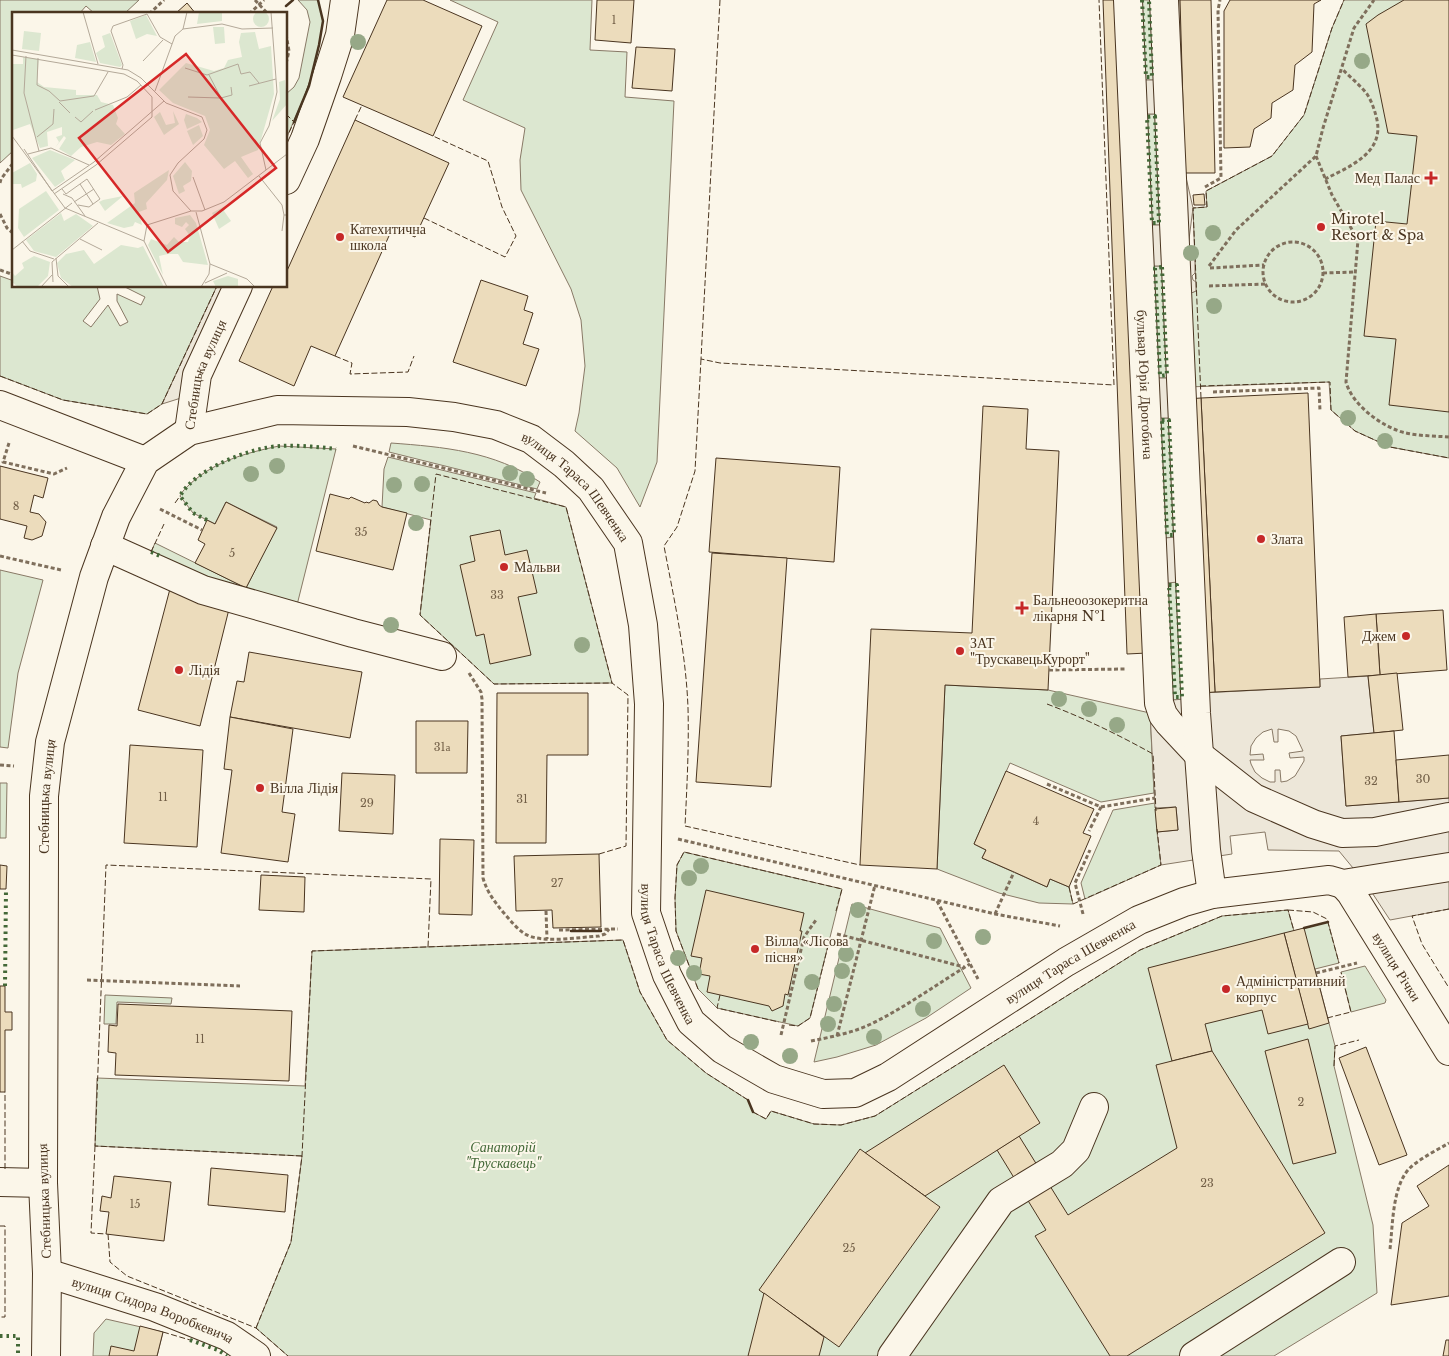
<svg xmlns="http://www.w3.org/2000/svg" width="1449" height="1356" viewBox="0 0 1449 1356" font-family="'Libre Baskerville',serif">
  <style>
    .green { fill: #dce7d0; stroke: #887966 }
    .parking { fill: #ede7d9; stroke: #887966; fill-rule: evenodd }
    .building { fill: #ecdcbc; stroke: #4a3520 }
    .lines { fill: none; stroke-linecap: round; stroke-linejoin: round }
    .minor-casing { stroke: #4a3520; stroke-width: 30 }
    .path { stroke: #7f6f5c; stroke-width: 3; stroke-dasharray: 4 2.5; stroke-linecap: butt }
    .minor { stroke: #fbf6e9; stroke-width: 28 }
    .hedge { stroke: #436837; stroke-width: 4; stroke-dasharray: 2.5 4; stroke-linecap: butt }
    .fence { stroke: #4a3520; stroke-width: 1; stroke-dasharray: 6 2.5; stroke-linecap: butt }
    .wall { stroke: #4a3520; stroke-width: 2.5 }
    .tree { fill: #96a887 }
    .poi-dot { fill: #c62828; stroke: #fbf6e9; stroke-width: 2 }
    .labels { text-anchor: middle; dominant-baseline: central; stroke-width: 4; stroke-linejoin: round; paint-order: stroke }
    .number-label { font-size: 11px; fill: #725f47 }
    .poi-label { font-size: 14px; fill: #4a3520; stroke: #fbf6e9; text-anchor: start }
    .street-label { font-size: 14px; fill: #4a3520; stroke: #fbf6e9 }
    .park-label { font-size: 14px; font-style: italic; fill: #436837; stroke: #fbf6e9 }
    .inset-road { fill: none; stroke: #b4a999; stroke-width: 1 }
    .view { fill: #d62828; fill-opacity: 0.15; stroke: #d62828; stroke-width: 2.5 }
    .inset-edge { fill: none; stroke: #4a3520; stroke-width: 2.5 }
  </style>
  <rect width="100%" height="100%" fill="#fbf6e9"/>
  <g class="green">
    <polygon points="0,0 139,0 124,14 95,14 86,6 79,14 14,14 14,150 0,163"/>
    <polygon points="298,0 318,0 323,21 319,45 309,86 286,139 286,94 294,87 299,78 310,22 307,10"/>
    <polygon points="450,0 592,0 590,50 627,52 625,97 674,101 657,462 640,507 617,468 575,431 579,413 585,366 581,320 571,289 521,190 520,160 525,128 463,100 498,22"/>
    <polygon points="1140,0 1151,0 1155,80 1144,80"/>
    <polygon points="1344,0 1449,0 1449,458 1390,447 1355,431 1331,410 1329,382 1187,387 1189,294 1196,291 1193,208 1207,207 1206,191 1272,156 1304,115 1332,28"/>
    <polygon points="1145,114 1156,114 1162,225 1150,225"/>
    <polygon points="1153,266 1164,266 1169,378 1158,378"/>
    <polygon points="0,276 14,281 14,286 97,286 100,299 83,321 91,327 108,305 120,326 128,322 117,301 117,294 141,305 145,297 123,286 217,286 162,404 147,414 63,400 0,376"/>
    <polygon points="1159,418 1171,418 1176,537 1165,538"/>
    <path d="M391 443C444 447 493 451 540 482L537 489 389 452Z"/>
    <path d="M279 446 336 449 295 613 206 587 151 552 155 543 246 588 277 527 226 502 215 524 193 513 180 496C182 491 186 488 190 484 215 461 246 453 279 446Z"/>
    <polygon points="388,457 536,493 534,498 566,507 612,683 494,684 420,615 431,520 382,507 384,469"/>
    <polygon points="0,570 43,580 18,673 8,748 0,747"/>
    <polygon points="1179,582 1184,699 1172,700 1167,583"/>
    <polygon points="945,685 1048,690 1150,713 1154,793 1101,802 1010,763 974,844 986,850 982,858 1047,887 1050,879 1069,887 1073,904 1039,903 999,893 937,869"/>
    <polygon points="0,783 7,783 6,838 0,838"/>
    <polygon points="1155,803 1161,865 1085,899 1081,883 1113,810"/>
    <polygon points="684,852 842,889 810,1018 798,1026 717,1008 698,989 676,931 675,898 677,865"/>
    <polygon points="852,904 940,928 971,988 926,1018 876,1045 837,1057 814,1062"/>
    <polygon points="1288,910 1294,931 1328,922 1339,963 1315,969 1335,1046 1334,1066 1373,1225 1377,1293 1274,1356 288,1356 256,1328 291,1242 302,1156 95,1146 97,1078 305,1086 312,951 623,940 640,992 667,1040 706,1073 748,1100 753,1112 766,1119 771,1111 814,1124 841,1125 875,1116 1140,950 1222,916"/>
    <polygon points="1365,966 1386,1000 1385,1003 1351,1012 1341,972"/>
    <polygon points="105,995 172,998 171,1004 117,1002 116,1024 104,1024"/>
    <polygon points="106,1319 163,1332 157,1356 93,1356 94,1333"/>
  </g>
  <g class="parking">
    <path d="M1151 0H1180L1185 173 1193 208 1188 247V259H1195V273L1192 276 1193 280 1196 282V291L1189 294 1201 693 1320 687V679L1368 676 1374 733 1341 736 1346 806 1449 798V909L1390 920 1367 885 1339 851 1268 850 1265 832 1230 836 1232 854 1161 865 1157 832 1178 830 1176 807 1155 808 1147 653 1144 80H1154ZM1146 114H1156L1161 225H1151ZM1153 266H1163L1168 378H1158ZM1160 418H1170L1176 537 1165 538ZM1178 582 1184 699 1173 700 1167 583ZM1272 729 1274 742H1278V729L1289 731 1296 736 1303 751 1289 753 1290 758 1304 757V761L1295 776 1287 781 1281 782 1280 770H1275V782H1270L1262 778 1255 772 1251 764 1250 760H1264L1263 754 1250 755 1251 746 1256 738 1263 732Z"/>
    <polygon points="217,286 233,286 181,398 162,404"/>
  </g>
  <g class="building">
    <polygon points="387,0 423,0 482,26 433,136 343,97"/>
    <polygon points="597,0 634,0 631,43 595,40"/>
    <polygon points="1103,0 1121,0 1147,653 1127,654"/>
    <polygon points="1180,0 1211,0 1215,173 1185,173"/>
    <polygon points="1230,0 1321,0 1314,4 1312,52 1295,65 1293,90 1272,103 1271,118 1254,129 1250,147 1224,148 1224,11"/>
    <polygon points="1449,0 1449,412 1389,405 1396,339 1364,336 1376,221 1407,224 1417,136 1388,133 1366,24 1378,15 1404,0"/>
    <polygon points="187,3 196,14 175,14 186,4"/>
    <polygon points="636,47 675,49 672,91 632,88"/>
    <polygon points="355,120 449,163 415,237 393,227 335,356 311,346 294,386 239,361 273,286 286,286 286,273"/>
    <polygon points="1204,194 1205,205 1194,205 1193,195"/>
    <polygon points="481,280 528,296 524,310 533,313 523,344 539,349 526,386 453,362"/>
    <polygon points="1308,393 1320,687 1215,692 1201,398"/>
    <polygon points="1201,398 1215,692 1201,693 1187,399"/>
    <polygon points="983,406 1028,409 1026,449 1059,451 1048,690 945,685 937,869 860,865 871,629 972,633"/>
    <polygon points="716,458 840,467 834,562 709,552"/>
    <polygon points="0,466 48,478 43,498 34,495 30,512 39,514 46,522 42,536 32,540 24,538 27,526 0,519"/>
    <polygon points="330,494 349,499 351,497 365,503 366,502 369,503 373,500 377,501 379,505 382,507 407,513 393,570 316,551"/>
    <polygon points="226,502 277,528 246,588 195,563 205,544 198,540 207,520 215,524"/>
    <polygon points="500,530 505,555 527,550 537,593 518,597 531,655 490,664 484,634 476,636 460,565 475,561 470,536"/>
    <polygon points="712,553 787,558 771,787 696,782"/>
    <polygon points="171,585 231,601 200,726 138,710"/>
    <polygon points="1443,610 1447,670 1380,675 1376,614"/>
    <polygon points="1376,614 1380,675 1348,677 1344,617"/>
    <polygon points="249,652 362,672 350,738 230,717 237,681 244,682"/>
    <polygon points="1397,673 1403,730 1374,733 1368,676"/>
    <polygon points="497,693 588,693 588,755 547,755 546,843 496,843"/>
    <polygon points="230,717 293,729 282,812 295,814 288,862 221,853 232,770 224,769"/>
    <polygon points="416,721 468,721 467,773 416,773"/>
    <polygon points="1394,731 1399,802 1346,806 1341,736"/>
    <polygon points="130,745 203,750 197,847 124,843"/>
    <polygon points="1449,755 1449,798 1399,802 1396,760"/>
    <polygon points="1006,771 1094,809 1083,833 1091,836 1069,887 1050,879 1047,887 1014,872 982,858 986,850 974,844"/>
    <polygon points="342,773 395,775 393,834 339,831"/>
    <polygon points="1176,807 1178,830 1157,832 1155,809"/>
    <polygon points="440,839 474,840 472,915 439,914"/>
    <polygon points="599,854 601,927 553,928 552,910 516,911 514,856"/>
    <polygon points="0,865 7,866 6,889 0,889"/>
    <polygon points="261,875 305,877 304,912 259,910"/>
    <polygon points="706,890 804,913 800,931 802,931 788,995 785,994 783,1006 772,1011 769,1006 707,992 710,976 699,974 702,958 691,956"/>
    <polygon points="1304,928 1329,1023 1309,1029 1284,933"/>
    <polygon points="1284,933 1308,1024 1268,1034 1262,1010 1205,1024 1212,1051 1172,1061 1148,968"/>
    <polygon points="0,986 5,986 5,1012 12,1012 12,1030 5,1030 5,1092 0,1092"/>
    <polygon points="118,1004 292,1011 289,1081 115,1075 116,1053 108,1052 109,1025 117,1026"/>
    <polygon points="1308,1039 1336,1153 1293,1164 1265,1051"/>
    <polygon points="1366,1047 1407,1155 1379,1165 1339,1058"/>
    <polygon points="1212,1051 1325,1233 1127,1356 1110,1356 1035,1236 1046,1230 997,1150 1019,1136 1068,1215 1177,1148 1156,1065"/>
    <polygon points="1004,1065 1040,1123 925,1196 865,1153"/>
    <polygon points="860,1149 940,1207 839,1347 759,1290"/>
    <polygon points="1449,1165 1449,1296 1391,1305 1402,1223 1429,1206 1417,1186"/>
    <polygon points="211,1168 288,1175 285,1212 208,1205"/>
    <polygon points="114,1176 171,1182 164,1241 106,1234 109,1212 100,1211 102,1196 111,1198"/>
    <polygon points="764,1293 824,1337 819,1356 748,1356"/>
    <polygon points="140,1326 163,1332 157,1356 109,1356 111,1346 134,1351"/>
    <polygon points="1446,1340 1449,1340 1449,1356 1443,1356"/>
  </g>
  <g class="lines">
    <defs>
      <g id="minor">
        <path id="s1" d="M1128 0 1159 703 1163 715 1169 723 1199 755 1254 798 1313 824 1342 833 1375 832 1449 817"/>
        <polyline points="1164,0 1196,713 1206,850 1212,894"/>
        <polyline points="286,180 305,139 327,76 340,35 345,0"/>
        <polyline points="0,405 145,461"/>
        <path id="s2" d="M189 431 197 375 238 286"/>
        <polyline points="105,546 203,590 353,633 442,656"/>
        <path id="s3" d="M1343 884 1351 893 1369 922 1449 1051"/>
        <polyline points="0,1182 43,1183"/>
        <path id="s4" d="M47 1273 155 1307 227 1336 256 1356"/>
        <path id="s5" d="M46 1356 47 1273 43 1183 44 852V796L50 742 94 577 116 517 145 461 189 431 277 410 408 412 454 417 496 425 531 439 564 464 591 489 628 543 643 625 649 704 646 913 667 975 691 1022 722 1049 774 1079 823 1094 855 1093 888 1077 1066 962 1139 920 1184 902 1212 894 1329 880 1343 884 1449 867"/>
        <polyline points="892,1356 1001,1201 1062,1164 1076,1150 1094,1107"/>
        <polyline points="1194,1356 1341,1262"/>
      </g>
    </defs>
    <use href="#minor" class="minor-casing"/>
    <g class="path">
      <polyline points="255,0 268,14"/>
      <polyline points="149,14 164,0"/>
      <polyline points="249,14 264,0"/>
      <polyline points="286,34 289,51 286,64"/>
      <path d="M1316 156 1332 195 1358 240 1346 382C1352 405 1383 428 1406 433 1420 436 1435 436 1449 437"/>
      <path d="M1325 179C1349 167 1384 153 1377 120 1375 111 1372 102 1367 94 1360 85 1350 77 1342 69"/>
      <polyline points="0,183 1,179 14,162"/>
      <polyline points="1205,187 1221,178 1218,10 1220,0"/>
      <polyline points="0,214 7,228 14,234"/>
      <circle cx="1293" cy="272" r="30"/>
      <polyline points="1209,266 1236,230 1316,156 1323,128 1354,28 1374,0"/>
      <polyline points="1210,268 1264,265"/>
      <polyline points="0,270 14,275"/>
      <polyline points="1323,273 1355,272"/>
      <polyline points="1209,286 1265,284"/>
      <polyline points="1213,392 1319,388 1320,411"/>
      <polyline points="9,443 3,462 54,474 67,468"/>
      <polyline points="353,446 546,493"/>
      <polyline points="160,509 202,530"/>
      <polyline points="0,556 61,570"/>
      <polyline points="1049,670 1126,669"/>
      <path d="M469 673 481 692 482 699 483 878C487 892 494 901 503 912 510 920 516 928 525 934 542 944 580 937 599 936L605 934 609 929"/>
      <polyline points="0,765 14,766"/>
      <polyline points="1047,784 1101,807 1089,831"/>
      <polyline points="1101,807 1155,798"/>
      <polyline points="678,839 995,914 1060,926"/>
      <polyline points="937,901 978,979"/>
      <polyline points="546,911 547,939"/>
      <polyline points="995,914 1014,872"/>
      <polyline points="1083,914 1075,883 1090,850"/>
      <polyline points="559,930 618,929"/>
      <polyline points="837,934 964,967"/>
      <polyline points="1316,973 1357,963"/>
      <polyline points="87,980 240,986"/>
      <polyline points="781,1035 804,937 816,920"/>
      <polyline points="837,1036 875,885"/>
      <path d="M811 1041C831 1037 852 1033 871 1024 906 1007 937 984 970 964"/>
      <path d="M1390 1249C1393 1224 1392 1183 1412 1166 1423 1157 1437 1150 1449 1143"/>
    </g>
    <use href="#minor" class="minor"/>
    <g class="hedge">
      <polyline points="1142,0 1146,77 1152,77 1149,0"/>
      <polygon points="1155,116 1159,223 1152,223 1147,117"/>
      <polygon points="1162,267 1167,375 1160,376 1155,268"/>
      <polygon points="1162,420 1169,420 1174,535 1167,535"/>
      <path d="M207 520 193 513 180 496C195 469 251 447 281 446 299 445 318 447 336 449"/>
      <polyline points="151,552 160,556"/>
      <polygon points="1169,585 1177,585 1182,697 1175,697"/>
      <polyline points="5,986 6,889"/>
      <polyline points="0,1336 18,1336 18,1356"/>
      <polyline points="190,1340 218,1350 227,1356"/>
    </g>
    <g class="fence">
      <polyline points="720,0 701,359 720,363 1114,385 1099,0"/>
      <polyline points="286,114 294,122 286,139"/>
      <polyline points="355,120 362,105"/>
      <polyline points="424,218 505,257 516,236 502,207 488,161 433,136"/>
      <polyline points="335,356 352,363 350,374 408,372 414,356"/>
      <path d="M701 359 695 471 677 527 664 546C674 599 686 653 688 708 689 747 687 786 685 826L860 865"/>
      <polyline points="0,376 63,400 147,414 162,404 217,286"/>
      <polyline points="1200,386 1330,382 1331,410 1355,431 1390,447 1449,458"/>
      <polyline points="1201,398 1193,208 1207,207 1206,191 1272,156 1304,115 1332,28 1344,0"/>
      <polyline points="175,503 180,496"/>
      <polyline points="151,552 164,524"/>
      <path d="M1047 704C1084 718 1119 735 1153 754L1156 811"/>
      <polyline points="599,854 626,846 628,695 612,683 566,507 436,474 420,615 494,684 612,683"/>
      <polyline points="1069,887 1073,904 1161,865 1157,829"/>
      <polyline points="1449,909 1412,916 1422,944 1449,988"/>
      <polyline points="1288,910 1313,912 1327,919 1339,963"/>
      <polyline points="698,989 676,931 675,898 677,865 684,852 842,889 836,911"/>
      <polyline points="720,995 717,1008 779,1022"/>
      <polyline points="1327,1018 1351,1012 1341,972"/>
      <polyline points="789,1025 798,1026 810,1018 830,938"/>
      <polyline points="1334,1066 1335,1046 1359,1040"/>
      <polyline points="753,1112 766,1119 771,1111 814,1124 841,1125 875,1116 1140,950 1222,916 1288,910 1294,931"/>
      <polyline points="95,1146 91,1233 106,1234"/>
      <polyline points="302,1156 95,1146 106,865 431,879 428,947"/>
      <polyline points="5,1169 5,1092"/>
      <polyline points="0,1226 5,1226 5,1317 0,1317"/>
      <polyline points="108,1234 110,1262 127,1276 256,1328 288,1356"/>
      <polyline points="256,1328 291,1242 302,1156 312,951 623,940 640,992 667,1040 706,1073 748,1100"/>
      <polyline points="163,1332 190,1340"/>
    </g>
    <g class="wall">
      <polyline points="286,6 293,0"/>
      <polyline points="294,122 309,86 319,45 323,21 318,0"/>
      <polyline points="1304,928 1328,922"/>
      <polyline points="571,931 601,931"/>
      <polyline points="748,1100 753,1112"/>
    </g>
  </g>
  <g class="tree">
    <circle cx="358" cy="42" r="8"/>
    <circle cx="1362" cy="61" r="8"/>
    <circle cx="1213" cy="233" r="8"/>
    <circle cx="1191" cy="253" r="8"/>
    <circle cx="1214" cy="306" r="8"/>
    <circle cx="1348" cy="418" r="8"/>
    <circle cx="1385" cy="441" r="8"/>
    <circle cx="277" cy="466" r="8"/>
    <circle cx="510" cy="473" r="8"/>
    <circle cx="251" cy="474" r="8"/>
    <circle cx="527" cy="479" r="8"/>
    <circle cx="422" cy="484" r="8"/>
    <circle cx="394" cy="485" r="8"/>
    <circle cx="416" cy="523" r="8"/>
    <circle cx="391" cy="625" r="8"/>
    <circle cx="582" cy="645" r="8"/>
    <circle cx="1059" cy="699" r="8"/>
    <circle cx="1089" cy="709" r="8"/>
    <circle cx="1117" cy="725" r="8"/>
    <circle cx="701" cy="866" r="8"/>
    <circle cx="689" cy="878" r="8"/>
    <circle cx="858" cy="910" r="8"/>
    <circle cx="983" cy="937" r="8"/>
    <circle cx="934" cy="941" r="8"/>
    <circle cx="846" cy="954" r="8"/>
    <circle cx="678" cy="958" r="8"/>
    <circle cx="842" cy="971" r="8"/>
    <circle cx="694" cy="973" r="8"/>
    <circle cx="812" cy="982" r="8"/>
    <circle cx="834" cy="1004" r="8"/>
    <circle cx="923" cy="1009" r="8"/>
    <circle cx="828" cy="1024" r="8"/>
    <circle cx="874" cy="1037" r="8"/>
    <circle cx="751" cy="1042" r="8"/>
    <circle cx="790" cy="1056" r="8"/>
  </g>
  <g class="poi-dot">
    <path d="M1428.5 170.5h5v5h5v5h-5v5h-5v-5h-5v-5h5z"/>
    <circle cx="1321" cy="227" r="5"/>
    <circle cx="340" cy="237" r="5"/>
    <circle cx="1261" cy="539" r="5"/>
    <circle cx="504" cy="567" r="5"/>
    <path d="M1019.5 600.5h5v5h5v5h-5v5h-5v-5h-5v-5h5z"/>
    <circle cx="1406" cy="636" r="5"/>
    <circle cx="960" cy="651" r="5"/>
    <circle cx="179" cy="670" r="5"/>
    <circle cx="260" cy="788" r="5"/>
    <circle cx="755" cy="949" r="5"/>
    <circle cx="1226" cy="989" r="5"/>
  </g>
  <g class="labels">
    <g class="number-label">
      <text x="614" y="20">1</text>
      <text x="16" y="506">8</text>
      <text x="361" y="532">35</text>
      <text x="232" y="553">5</text>
      <text x="497" y="595">33</text>
      <text x="442" y="747">31а</text>
      <text x="1423" y="779">30</text>
      <text x="1371" y="781">32</text>
      <text x="163" y="797">11</text>
      <text x="522" y="799">31</text>
      <text x="367" y="803">29</text>
      <text x="1036" y="821">4</text>
      <text x="557" y="883">27</text>
      <text x="200" y="1039">11</text>
      <text x="1301" y="1102">2</text>
      <text x="1207" y="1183">23</text>
      <text x="135" y="1204">15</text>
      <text x="849" y="1248">25</text>
    </g>
    <g class="poi-label">
      <text x="1420" y="178" text-anchor="end">Мед Палас</text>
      <text x="1331" y="219">Mirotel<tspan x="1331" dy="16">Resort &amp; Spa</tspan></text>
      <text x="350" y="229">Катехитична<tspan x="350" dy="16">школа</tspan></text>
      <text x="1271" y="539">Злата</text>
      <text x="514" y="567">Мальви</text>
      <text x="1033" y="600">Бальнеоозокеритна<tspan x="1033" dy="16">лікарня №1</tspan></text>
      <text x="1396" y="636" text-anchor="end">Джем</text>
      <text x="970" y="643">ЗАТ<tspan x="970" dy="16">"ТрускавецьКурорт"</tspan></text>
      <text x="189" y="670">Лідія</text>
      <text x="270" y="788">Вілла Лідія</text>
      <text x="765" y="941">Вілла «Лісова<tspan x="765" dy="16">пісня»</tspan></text>
      <text x="1236" y="981">Адміністративний<tspan x="1236" dy="16">корпус</tspan></text>
    </g>
    <g class="street-label">
      <text stroke="none"><textPath href="#s2" startOffset="59">Стебницька вулиця</textPath></text>
      <text stroke="none"><textPath href="#s1" startOffset="385">бульвар Юрія Дрогобича</textPath></text>
      <text stroke="none"><textPath href="#s5" startOffset="1379">вулиця Тараса Шевченка</textPath></text>
      <text stroke="none"><textPath href="#s5" startOffset="560">Стебницька вулиця</textPath></text>
      <text stroke="none"><textPath href="#s5" startOffset="1874">вулиця Тараса Шевченка</textPath></text>
      <text stroke="none"><textPath href="#s5" startOffset="2384">вулиця Тараса Шевченка</textPath></text>
      <text stroke="none"><textPath href="#s3" startOffset="99">вулиця Річки</textPath></text>
      <text transform="translate(44 1201) rotate(-92)">Стебницька вулиця</text>
      <text stroke="none"><textPath href="#s4" startOffset="112">вулиця Сидора Воробкевича</textPath></text>
    </g>
    <g class="park-label">
      <text x="503" y="1147">Санаторій<tspan x="503" dy="16">"Трускавець"</tspan></text>
    </g>
  </g>
  <g transform="translate(12 12)">
    <rect width="275" height="275" fill="#fbf6e9"/>
    <path d="M241 7a8 8 0 1 1 16 0a8 8 0 1 1-16 0ZM187 0H210V9L185 12ZM134 3 145 24 135 22 124 27 118 9ZM201 15H212L213 31 203 32ZM12 19 29 21 27 39 10 37ZM243 20 247 37 259 34 262 82 246 138 229 145 241 162 236 166 223 149 212 157 192 133 198 118 193 104 161 91 147 78 174 51 202 59 212 56 216 48 230 45 227 30 229 21ZM98 21 110 53 108 55 88 51 84 41 93 35 90 24ZM78 30 84 50 63 46 65 33ZM11 45 27 47 25 70 32 75 64 78V83H85L89 90 101 93 106 106 104 112 113 122 99 133 85 130 69 135 59 144 47 137 54 126 52 124 43 136 47 130 44 125 50 123V115L35 120 36 134 28 136 18 112 1 118 0 52H11ZM273 68 275 92 260 109 268 87 267 70ZM161 99 167 112 152 123 142 105 148 100 154 113 163 111ZM174 102 185 106 190 110 175 117 172 108ZM187 113 191 124 181 133 175 119ZM38 138 63 148 49 159 53 168 43 175 20 146ZM173 150 180 159 179 169 171 174 173 179 167 182 161 164ZM18 151 25 162 24 169 10 176 9 172H0V161ZM157 158 155 168 134 191 135 197 127 200 130 213 123 210 121 214 112 216 95 211 123 191 122 181ZM34 179 47 198 12 225 6 216 7 197ZM111 184 93 199 87 190 91 188ZM215 193 212 199 219 209 207 217 200 201ZM49 201 52 209 64 202 81 214 44 245 22 239 14 228ZM178 203 184 211 196 253 171 250 166 242H156L147 244 151 263 136 233 139 227 155 233 162 225 167 230H176L178 224 173 217 177 213 174 210 170 215 163 212V206ZM109 233 126 236 131 234 152 275H61L49 266 45 251 54 242 72 238 82 252ZM22 244 38 250 36 264 25 275H6L0 270V260L3 264 12 256 10 251ZM216 264 226 267V275H204L201 269Z" fill="#dce7d0"/>
    <path class="inset-road" d="M71 0 86 52M171 17 175 0M0 38 116 58 129 66 154 91 190 105 195 118 192 127 166 151 158 163 161 179 179 199H190L212 190 275 142M0 43 112 62 125 69 140 85V105L84 153 42 182M14 44 12 81 27 139M26 46 25 73 37 79 48 89 82 84 96 60M131 49 151 28M173 56 195 63 226 52 229 62 238 60 247 71M110 57 111 53 99 19 101 14 135 2 148 25 160 32M197 63 209 86 220 83 219 75M237 74 264 67M143 79 163 24 171 17 210 12 230 17 261 16M176 85 209 86M47 90 58 101M83 98 115 85 129 73M63 105 69 110 81 99M0 124 53 196 132 229M25 125 41 112 42 97M12 137 40 179M16 142 39 136 77 153M254 158 248 131 257 114 265 80 259 0M247 164 270 193 272 203H275M181 165 193 198M68 172 81 192M50 177 54 182 75 167 88 187 77 195 66 193M40 179 82 150 152 89M51 182 60 186 73 204M62 190 82 177M184 200 198 252 197 262 189 275M270 219 272 203M68 227 90 238M10 229 18 239 42 247M132 229 135 213 179 199M132 229 155 275M0 238 60 191M44 246 46 264 57 275M198 252 235 267 243 275M41 270 40 250 86 211M193 271 215 261M29 275 40 263"/>
    <path class="view" d="M174 42 264 156 156 240 67 126Z"/>
    <rect width="275" height="275" class="inset-edge"/>
  </g>
</svg>
